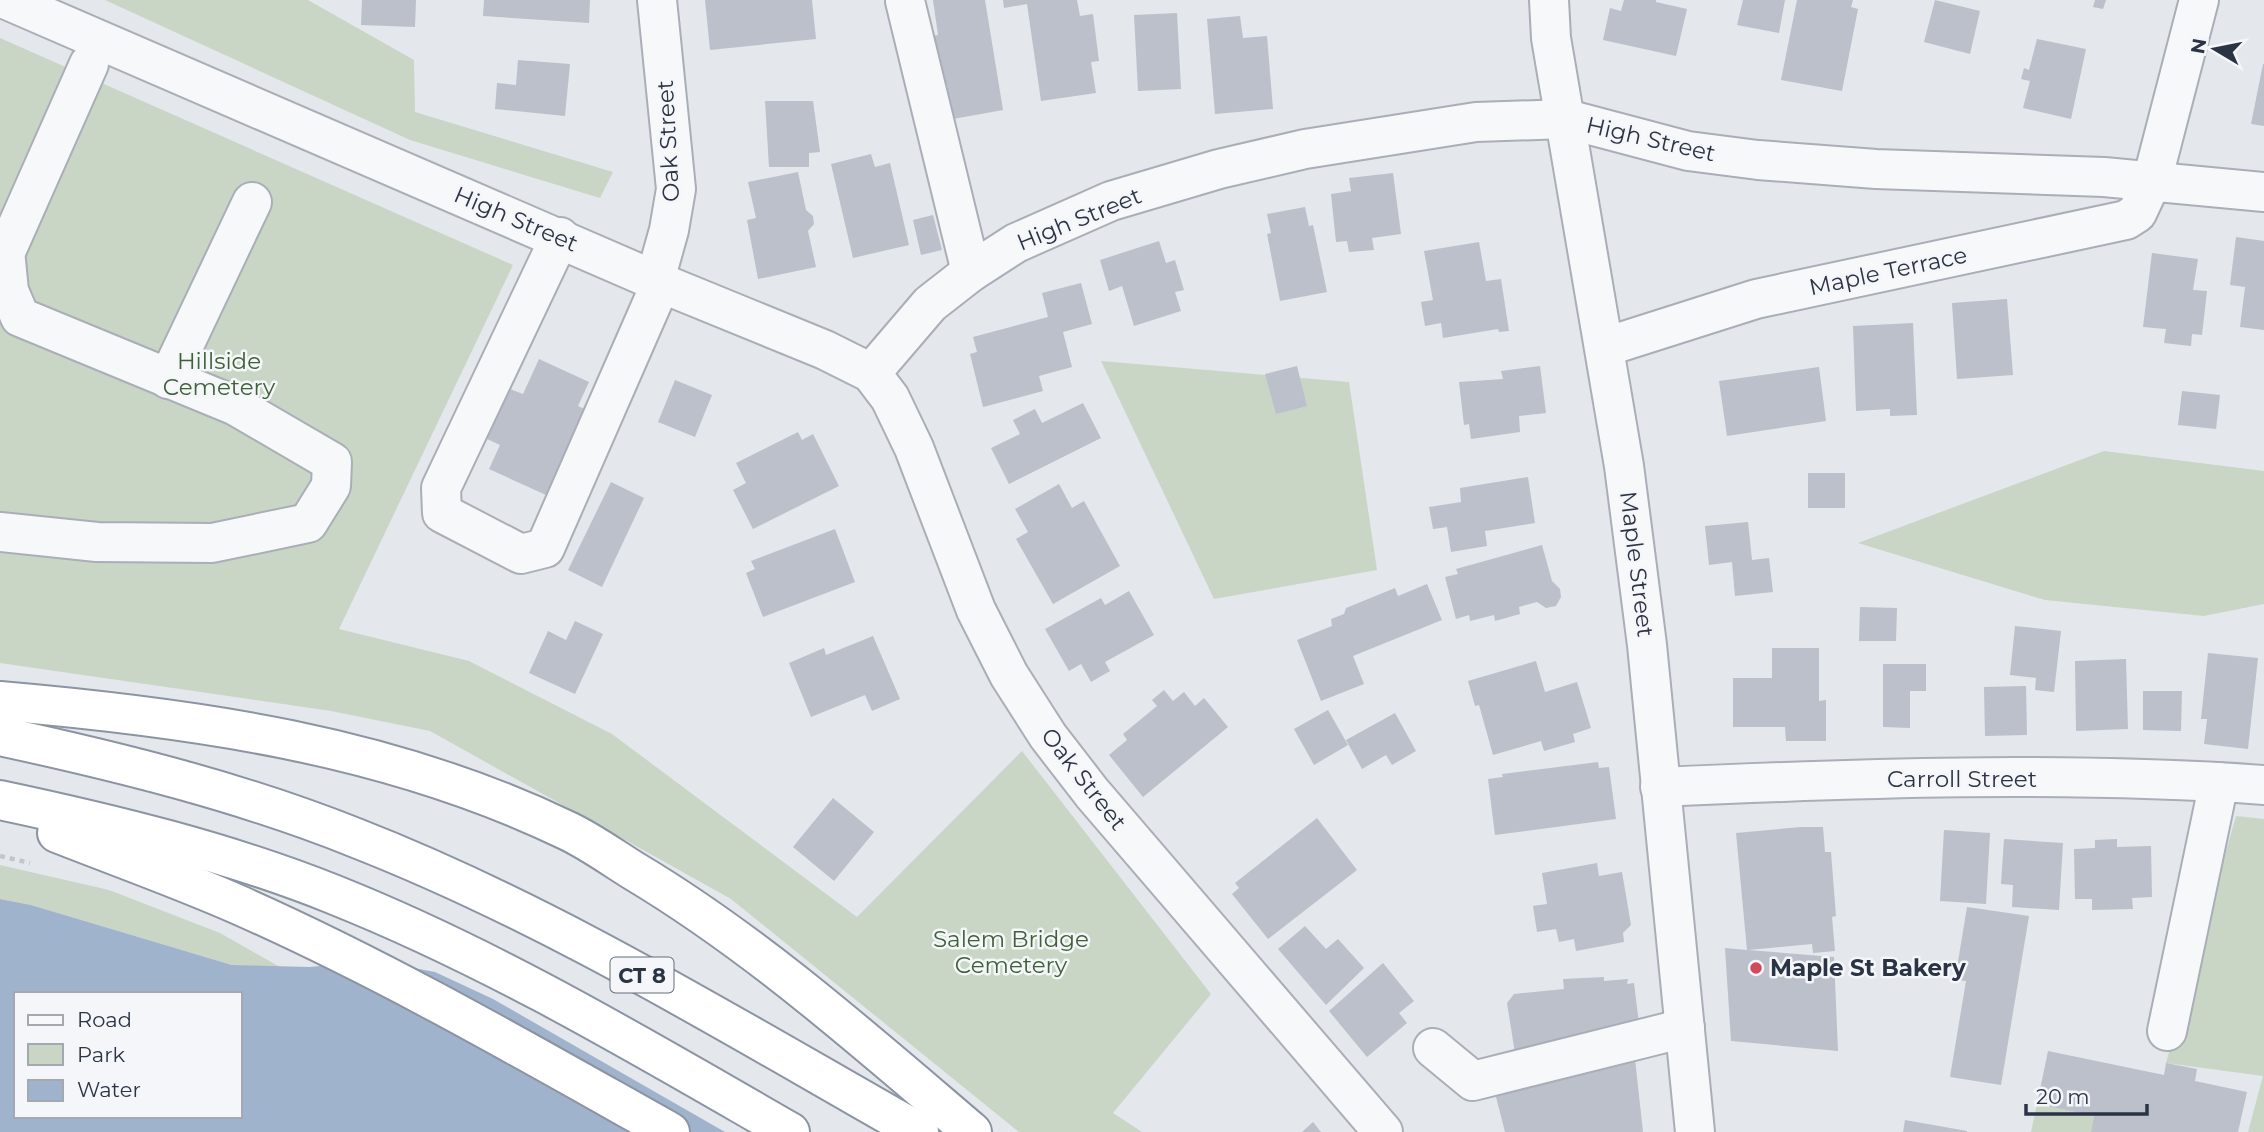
<svg xmlns="http://www.w3.org/2000/svg" width="2264" height="1132" viewBox="0 0 2264 1132" font-family="Montserrat,sans-serif">
  <style>
    .green { fill: #c9d6c5 }
    .water { fill: #9fb4cc; fill-rule: evenodd }
    .building { fill: #bbc0ca }
    .lines { fill: none; stroke-linecap: round; stroke-linejoin: round }
    .minor-casing { stroke: #a9aeb7; stroke-width: 42 }
    .highway-casing { stroke: #8b94a3; stroke-width: 42 }
    .path { stroke: #c2c5cb; stroke-width: 4.5; stroke-dasharray: 5 5; stroke-linecap: butt }
    .minor { stroke: #f7f8fa; stroke-width: 38 }
    .highway { stroke: #fff; stroke-width: 38 }
    .poi-dot { fill: #d1495b; stroke: #f4f6f9; stroke-width: 2.5 }
    .labels { text-anchor: middle; dominant-baseline: central; stroke-width: 5; stroke-linejoin: round; paint-order: stroke }
    .shield { fill: #f4f6f9; stroke: #676e7b; stroke-width: 2 }
    .shield-label { font-size: 21px; font-weight: bold; fill: #2b3445 }
    .street-label { font-size: 23px; fill: #2b3445; stroke: #f4f6f9 }
    .park-label { font-size: 23px; fill: #3f6138; stroke: #f4f6f9 }
    .poi-label { font-size: 23px; font-weight: bold; fill: #2b3445; stroke: #f4f6f9; text-anchor: start }
  </style>
  <rect width="100%" height="100%" fill="#e4e7ec"/>
  <g class="green">
    <polygon points="105,0 308,0 414,60 415,112 613,172 600,198 410,140"/>
    <polygon points="0,38 513,265 339,629 469,661 612,734 857,917 1022,751 1211,994 1113,1113 1142,1132 1019,1132 731,899 430,731 331,711 0,663"/>
    <polygon points="1101,361 1349,382 1377,570 1214,599"/>
    <polygon points="2104,451 2264,471 2264,604 2204,616 2045,600 1858,543"/>
    <polygon points="2236,816 2264,819 2264,1132 2248,1132 2263,1076 2166,1063"/>
    <polygon points="0,865 109,890 220,933 280,967 232,965 31,905 0,899"/>
    <polygon points="2037,1104 2094,1116 2091,1132 2031,1132"/>
  </g>
  <path class="water" d="M0 899 31 905 232 965 309 967 376 961 435 972 493 999 725 1132H0ZM16 994H240V1116H16Z"/>
  <g class="building">
    <polygon points="362,0 416,0 415,27 361,25"/>
    <polygon points="484,0 590,0 589,23 483,16"/>
    <polygon points="705,0 812,0 816,39 710,50"/>
    <polygon points="933,0 985,0 1003,110 953,119 947,84 941,85 932,36 938,35"/>
    <polygon points="1003,0 1077,0 1080,16 1093,14 1099,61 1091,62 1096,93 1041,101 1027,4 1004,8"/>
    <polygon points="1624,0 1656,0 1656,2 1687,9 1676,56 1603,40 1610,8 1621,11"/>
    <polygon points="1743,0 1785,0 1779,33 1737,25"/>
    <polygon points="1797,0 1853,0 1851,7 1858,9 1842,91 1781,80"/>
    <polygon points="1935,0 1980,11 1970,54 1924,42"/>
    <polygon points="2095,0 2106,0 2103,9 2093,7"/>
    <polygon points="1177,13 1181,89 1138,91 1134,15"/>
    <polygon points="1240,16 1243,38 1267,36 1273,109 1215,114 1207,19"/>
    <polygon points="2037,39 2086,49 2071,119 2023,108 2030,81 2021,79 2024,68 2029,70"/>
    <polygon points="518,60 570,64 565,116 495,109 497,83 516,85"/>
    <polygon points="2263,64 2264,64 2264,126 2251,124"/>
    <polygon points="765,101 813,101 820,152 809,153 809,167 769,167"/>
    <polygon points="871,154 875,167 890,163 909,245 853,258 831,164"/>
    <polygon points="798,172 806,210 813,216 814,224 808,231 816,267 758,279 747,220 756,218 748,182"/>
    <polygon points="1393,173 1401,234 1372,238 1374,250 1349,252 1347,241 1336,242 1331,194 1351,191 1349,178"/>
    <polygon points="1305,207 1309,226 1313,225 1327,292 1280,301 1267,234 1271,233 1267,214"/>
    <polygon points="933,215 942,250 921,255 913,220"/>
    <polygon points="2236,237 2264,241 2264,330 2240,327 2245,287 2230,285"/>
    <polygon points="1159,241 1166,263 1175,260 1184,290 1175,292 1181,311 1134,326 1122,286 1109,291 1100,260"/>
    <polygon points="1479,242 1486,281 1501,279 1509,331 1499,332 1498,329 1443,338 1441,323 1425,326 1421,302 1433,300 1424,251"/>
    <polygon points="2152,253 2198,259 2193,290 2207,291 2202,335 2192,334 2191,346 2164,343 2166,329 2143,327"/>
    <polygon points="1081,283 1092,324 1063,332 1072,367 1039,376 1043,391 983,407 970,354 977,352 973,337 1048,317 1042,293"/>
    <polygon points="2007,299 2013,375 1957,379 1952,303"/>
    <polygon points="1913,323 1917,415 1890,416 1890,409 1856,411 1853,326"/>
    <polygon points="539,359 589,382 578,406 597,415 557,500 489,469 500,445 487,439 510,389 523,394"/>
    <polygon points="1297,366 1307,406 1276,414 1265,374"/>
    <polygon points="1540,366 1546,413 1519,416 1520,432 1471,439 1469,424 1464,425 1459,382 1503,379 1501,371"/>
    <polygon points="1819,367 1826,421 1727,436 1719,381"/>
    <polygon points="675,380 712,395 695,437 658,422"/>
    <polygon points="2182,391 2220,395 2216,429 2178,425"/>
    <polygon points="1083,403 1101,438 1009,484 991,448 1020,434 1013,420 1035,409 1042,423"/>
    <polygon points="798,432 802,440 813,434 839,486 753,529 733,490 746,483 736,463"/>
    <rect x="1808" y="473" width="37" height="35"/>
    <polygon points="1528,477 1535,523 1485,531 1487,546 1451,552 1447,527 1433,529 1429,507 1461,502 1460,488"/>
    <polygon points="611,482 644,498 602,587 568,570"/>
    <polygon points="1059,484 1072,508 1084,501 1120,566 1053,604 1016,539 1028,532 1015,509"/>
    <polygon points="1748,522 1752,560 1769,558 1773,592 1735,596 1732,562 1709,565 1705,526"/>
    <polygon points="835,529 855,582 763,617 746,573 755,569 751,561"/>
    <polygon points="1542,545 1552,581 1560,589 1561,597 1556,606 1546,608 1537,602 1519,607 1520,614 1495,621 1494,615 1470,621 1469,615 1456,619 1445,577 1458,574 1456,569"/>
    <polygon points="1427,584 1442,620 1353,656 1364,684 1321,701 1297,640 1332,626 1331,619 1344,614 1346,608 1395,588 1398,596"/>
    <polygon points="1129,591 1154,635 1105,662 1110,671 1091,682 1081,664 1069,671 1045,629 1101,598 1105,605"/>
    <polygon points="1860,607 1897,608 1896,641 1859,641"/>
    <polygon points="575,621 603,634 575,694 529,673 548,631 566,640"/>
    <polygon points="2015,626 2061,631 2054,692 2035,690 2036,678 2010,675"/>
    <polygon points="873,636 900,699 872,711 865,695 811,717 789,663 824,648 826,655"/>
    <polygon points="1772,648 1819,648 1819,701 1826,700 1826,741 1786,741 1785,727 1733,727 1733,678 1772,678"/>
    <polygon points="2208,653 2258,658 2248,749 2204,744 2207,719 2201,719"/>
    <polygon points="2126,659 2128,729 2076,731 2075,661"/>
    <polygon points="1536,661 1545,692 1577,682 1591,728 1573,734 1575,742 1544,751 1541,741 1493,755 1479,705 1475,706 1468,681"/>
    <polygon points="1883,664 1926,664 1926,691 1910,691 1910,728 1883,727"/>
    <polygon points="2026,686 2027,735 1985,736 1984,687"/>
    <polygon points="1164,690 1173,701 1184,692 1195,706 1204,698 1228,727 1143,797 1109,755 1127,740 1123,734 1157,706 1152,700"/>
    <polygon points="2143,691 2182,691 2181,731 2143,730"/>
    <polygon points="1328,710 1348,745 1314,765 1294,729"/>
    <polygon points="1395,713 1416,751 1392,765 1386,755 1362,769 1346,740"/>
    <polygon points="1598,762 1599,768 1609,767 1616,819 1495,835 1488,779 1503,777 1502,774"/>
    <polygon points="833,798 874,832 834,881 793,847"/>
    <polygon points="1317,818 1357,870 1268,939 1232,894 1239,888 1235,883"/>
    <polygon points="1801,827 1823,827 1825,852 1831,852 1836,916 1832,917 1835,951 1813,953 1812,944 1748,950 1834,957 1838,1051 1731,1041 1725,948 1747,950 1736,833"/>
    <polygon points="1944,830 1990,833 1986,904 1940,901"/>
    <polygon points="2004,839 2063,843 2059,910 2012,907 2013,885 2001,884"/>
    <polygon points="2117,839 2117,847 2151,846 2152,897 2132,898 2133,909 2092,910 2092,899 2075,899 2074,849 2095,848 2095,840"/>
    <polygon points="1597,863 1599,876 1622,872 1631,925 1623,933 1624,942 1576,951 1574,939 1559,942 1556,929 1537,932 1533,906 1547,904 1542,873"/>
    <polygon points="1967,907 2029,916 2001,1085 1950,1077 1966,981 1955,980"/>
    <polygon points="1305,926 1326,949 1338,939 1364,968 1326,1005 1278,949"/>
    <polygon points="1383,963 1414,1001 1399,1013 1407,1023 1367,1057 1329,1011"/>
    <polygon points="1604,977 1604,981 1628,979 1627,984 1634,983 1639,1024 1515,1053 1507,1003 1514,994 1564,989 1563,979"/>
    <polygon points="2048,1051 2164,1075 2166,1063 2197,1069 2195,1081 2247,1092 2238,1132 2091,1132 2094,1116 2037,1104"/>
    <polygon points="1635,1059 1643,1132 1505,1132 1495,1093"/>
    <polygon points="1905,1120 1967,1131 1967,1132 1903,1132"/>
    <polygon points="1313,1122 1321,1132 1302,1132"/>
  </g>
  <g class="lines">
    <defs>
      <g id="minor">
        <polyline points="7,0 661,283 825,350 871,373 890,398 914,448 976,610 1009,675 1048,736 1092,793 1383,1132"/>
        <polyline points="1549,0 1551,38 1624,466 1647,645 1695,1132"/>
        <polyline points="905,1 971,272"/>
        <polyline points="560,237 441,488 442,513 521,554 545,548 661,283"/>
        <polyline points="0,265 89,64"/>
        <polyline points="655,280 669,230 676,189 657,0"/>
        <polyline points="1605,347 1756,299 2126,220 2137,213 2152,181 2199,0"/>
        <polyline points="871,373 930,304 971,272 1016,243 1111,201 1219,169 1305,149 1476,122 1567,119 1688,151 1758,160 1876,169 2104,177 2264,192"/>
        <polyline points="168,379 252,202"/>
        <polyline points="0,532 97,542 212,543 308,523 331,486 332,462 236,406 20,317 9,291 5,251"/>
        <path d="M1660 787C1861 778 2064 771 2264 785"/>
        <polyline points="2167,1031 2219,782"/>
        <polyline points="1433,1048 1473,1081 1685,1028"/>
      </g>
      <g id="highway">
        <path d="M0 701C196 718 390 745 568 831 591 842 613 858 634 871 756 944 864 1040 972 1132"/>
        <path d="M0 736C120 762 241 792 356 838 553 915 735 1028 919 1132"/>
        <path d="M0 800C113 824 228 852 335 895 495 959 642 1047 790 1132"/>
        <path d="M57 833C118 857 180 879 239 905 388 971 529 1053 670 1132"/>
      </g>
    </defs>
    <use href="#minor" class="minor-casing"/>
    <use href="#highway" class="highway-casing"/>
    <polyline class="path" points="0,856 30,863"/>
    <use href="#minor" class="minor"/>
    <use href="#highway" class="highway"/>
  </g>
  <circle class="poi-dot" cx="1756" cy="968" r="7"/>
  <g class="labels">
    <rect class="shield" x="610.5" y="957.5" width="63" height="35" rx="5"/>
    <g class="shield-label">
      <text x="642" y="975">CT 8</text>
    </g>
    <g class="street-label">
      <text transform="translate(1651 139) rotate(13)">High Street</text>
      <text transform="translate(668 141) rotate(-93)">Oak Street</text>
      <text transform="translate(516 219) rotate(23)">High Street</text>
      <text transform="translate(1079 219) rotate(-22)">High Street</text>
      <text transform="translate(1888 271) rotate(-12)">Maple Terrace</text>
      <text transform="translate(1637 564) rotate(83)">Maple Street</text>
      <text transform="translate(1084 779) rotate(52)">Oak Street</text>
      <text x="1962" y="779">Carroll Street</text>
    </g>
    <g class="park-label">
      <text x="219" y="361">Hillside<tspan x="219" dy="26">Cemetery</tspan></text>
      <text x="1011" y="939">Salem Bridge<tspan x="1011" dy="26">Cemetery</tspan></text>
    </g>
    <g class="poi-label">
      <text x="1770" y="968">Maple St Bakery</text>
    </g>
  </g>
  <rect x="14" y="992" width="228" height="126" fill="#f4f6f9" stroke="#a4a8b1" stroke-width="2"/>
  <rect x="28" y="1015" width="35" height="10" fill="#f7f8fa" stroke="#a4a8b1" stroke-width="2"/>
  <text x="77" y="1027" font-size="21" fill="#2b3445">Road</text>
  <rect x="28" y="1044" width="35" height="21" fill="#c9d6c5" stroke="#a4a8b1" stroke-width="2"/>
  <text x="77" y="1062" font-size="21" fill="#2b3445">Park</text>
  <rect x="28" y="1080" width="35" height="21" fill="#9fb4cc" stroke="#a4a8b1" stroke-width="2"/>
  <text x="77" y="1097" font-size="21" fill="#2b3445">Water</text>
  <g transform="translate(2215 49) rotate(280)" stroke="#f4f6f9" stroke-width="5" paint-order="stroke">
  <path d="M0-5L12 26L0 18L-12 26Z" fill="#2b3445"/>
  <text y="-10" font-size="19" font-weight="bold" text-anchor="middle" fill="#2b3445">N</text>
  </g>
  <path d="M2026 1104v10h121v-10" fill="none" stroke="#2b3445" stroke-width="3.5"/>
  <text x="2036" y="1104" font-size="21" fill="#2b3445" stroke="#f4f6f9" stroke-width="5" paint-order="stroke">20 m</text>
</svg>
